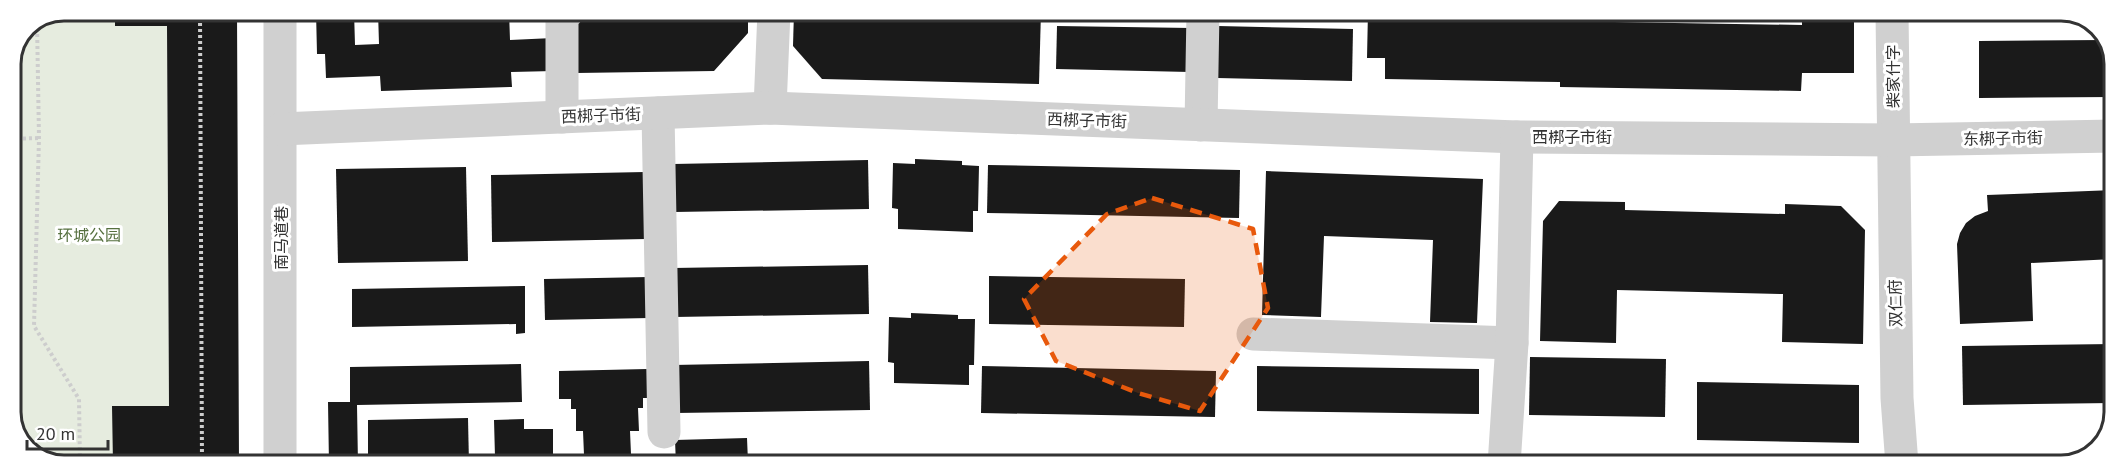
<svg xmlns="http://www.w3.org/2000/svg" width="2125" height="476" viewBox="0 0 2125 476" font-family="'PT Sans','Noto Sans SC',sans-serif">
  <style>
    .green { fill: #e6ecdf }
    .building { fill: #1a1a1a }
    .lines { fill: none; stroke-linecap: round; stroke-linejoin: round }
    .path { stroke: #cdcdcd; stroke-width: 4; stroke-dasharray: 3 3; stroke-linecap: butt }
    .minor { stroke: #d0d0d0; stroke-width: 33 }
    .marked { fill: #e8590c; fill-opacity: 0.2; stroke: #e8590c; stroke-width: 4.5; stroke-dasharray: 12 8; stroke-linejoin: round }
    .labels { text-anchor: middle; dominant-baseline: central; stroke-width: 6; stroke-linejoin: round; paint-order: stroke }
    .street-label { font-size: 16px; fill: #333; stroke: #fff }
    .park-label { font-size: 16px; fill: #56703f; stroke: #fff }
    .rim { fill: none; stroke: #333; stroke-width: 3 }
  </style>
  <rect width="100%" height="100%" fill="#fff"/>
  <polygon class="green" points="64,11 115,11 115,26 167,26 169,406 113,407 113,464 54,464 24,447 11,418 11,64 27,26"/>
  <g class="building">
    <polygon points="115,11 237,11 239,464 113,464 112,406 169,406 167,26 115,26"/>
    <polygon points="316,11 354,11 355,45 379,44 378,11 509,11 510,40 553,38 554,71 511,72 512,87 381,91 380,76 326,78 325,54 317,54"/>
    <polygon points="689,11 748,11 748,33 714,71 576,73 576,18 689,17"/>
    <polygon points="794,11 1041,11 1039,84 822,79 793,46"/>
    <polygon points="1368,11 1424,11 1424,19 1802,25 1802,11 1854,11 1854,73 1802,73 1801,91 1560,87 1560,82 1385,79 1385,58 1367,58"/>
    <polygon points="1057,26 1191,28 1190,72 1056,69"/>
    <polygon points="1218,26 1353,29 1352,81 1217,78"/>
    <polygon points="2106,40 2114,58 2114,97 1979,98 1979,41"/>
    <polygon points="915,159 962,161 962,165 979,166 978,211 973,211 973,232 898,229 898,209 892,208 893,163 915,164"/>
    <polygon points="868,160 869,209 674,212 673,164"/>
    <polygon points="988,165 1240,170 1239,218 987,213"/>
    <polygon points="466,167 468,261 338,263 336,169"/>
    <polygon points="1266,171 1483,179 1477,323 1430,322 1433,240 1324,236 1321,317 1262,315"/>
    <polygon points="645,172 646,239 492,242 491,175"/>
    <polygon points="2114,190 2114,259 2031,263 2033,321 1960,324 1957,244 1960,233 1966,223 1975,216 1988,211 1987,195"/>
    <polygon points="1559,201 1625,202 1625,210 1785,214 1785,204 1841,206 1865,230 1863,344 1782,342 1783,294 1617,290 1616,343 1540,341 1543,221"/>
    <polygon points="868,265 869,314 674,317 673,268"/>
    <polygon points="989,276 1185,279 1184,327 989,324"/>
    <polygon points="649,277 650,318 545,320 544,279"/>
    <polygon points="525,286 525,333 516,334 516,324 352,327 352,289"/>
    <polygon points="911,313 958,315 958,319 975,319 974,365 969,365 969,385 894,383 894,363 888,362 889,317 911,318"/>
    <polygon points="2114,344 2113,403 1963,405 1962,346"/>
    <polygon points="1530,357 1666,359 1665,417 1529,415"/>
    <polygon points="869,361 870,410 675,413 673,365"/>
    <polygon points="521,364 522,402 357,405 358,465 329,465 328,402 350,402 350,367"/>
    <polygon points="982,366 1216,371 1215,417 981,413"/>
    <polygon points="1257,366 1479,369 1479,414 1257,411"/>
    <polygon points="647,369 648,398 643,398 643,408 638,408 639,431 630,431 631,454 622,454 623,465 587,465 587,455 584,455 583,431 576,431 576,409 571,409 571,399 559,399 559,371"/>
    <polygon points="1697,382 1859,385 1859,443 1697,440"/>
    <polygon points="468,418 469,465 368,465 368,420"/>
    <polygon points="524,419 524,429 553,429 553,465 524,465 523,456 495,457 494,420"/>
    <polygon points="747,438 748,462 812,460 812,465 676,465 675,440"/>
    <polygon points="2082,457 2061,465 1991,465 1991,464"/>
  </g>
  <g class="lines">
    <g class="path">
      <polyline points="200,11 202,464"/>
      <polyline points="37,22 39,138 34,326 79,399 80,464"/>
      <polyline points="11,139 39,138"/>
    </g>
    <g class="minor">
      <polyline points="280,11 280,465"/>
      <polyline points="1892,12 1897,398 1902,465"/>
      <polyline points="770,108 774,11"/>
      <polyline points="658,113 664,432"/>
      <polyline points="562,117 562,17 568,11"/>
      <polyline points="1201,125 1203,11"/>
      <polyline points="281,129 770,108 1517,137 1893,140 2114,136"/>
      <polyline points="1253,334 1512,343"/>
      <polyline points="1504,465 1512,343 1517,137"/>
    </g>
  </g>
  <path class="marked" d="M1152 198 1253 229 1268 308 1200 411 1138 393 1056 361 1024 299 1107 214Z"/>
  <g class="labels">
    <g class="street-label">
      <text transform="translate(1893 76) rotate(-90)">柴家什字</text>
      <text transform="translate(601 115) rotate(-2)">西梆子市街</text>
      <text transform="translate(1087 120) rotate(2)">西梆子市街</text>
      <text x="1572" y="137">西梆子市街</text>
      <text transform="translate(2003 138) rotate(-1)">东梆子市街</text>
      <text transform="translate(281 238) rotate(-90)">南马道巷</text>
      <text transform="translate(1895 303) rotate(-91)">双仁府</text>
    </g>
    <g class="park-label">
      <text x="89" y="235">环城公园</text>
    </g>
  </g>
  <path d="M0 0H2125V476H0ZM64 21H2061A43 43 0 0 1 2104 64V412A43 43 0 0 1 2061 455H64A43 43 0 0 1 21 412V64A43 43 0 0 1 64 21Z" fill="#fff" fill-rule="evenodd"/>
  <path class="rim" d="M64 21H2061A43 43 0 0 1 2104 64V412A43 43 0 0 1 2061 455H64A43 43 0 0 1 21 412V64A43 43 0 0 1 64 21Z"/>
  <path d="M27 440v9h81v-9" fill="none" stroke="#333333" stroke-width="3"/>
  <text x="36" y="440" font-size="18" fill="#333333" stroke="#ffffff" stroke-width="4.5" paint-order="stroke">20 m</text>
</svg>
